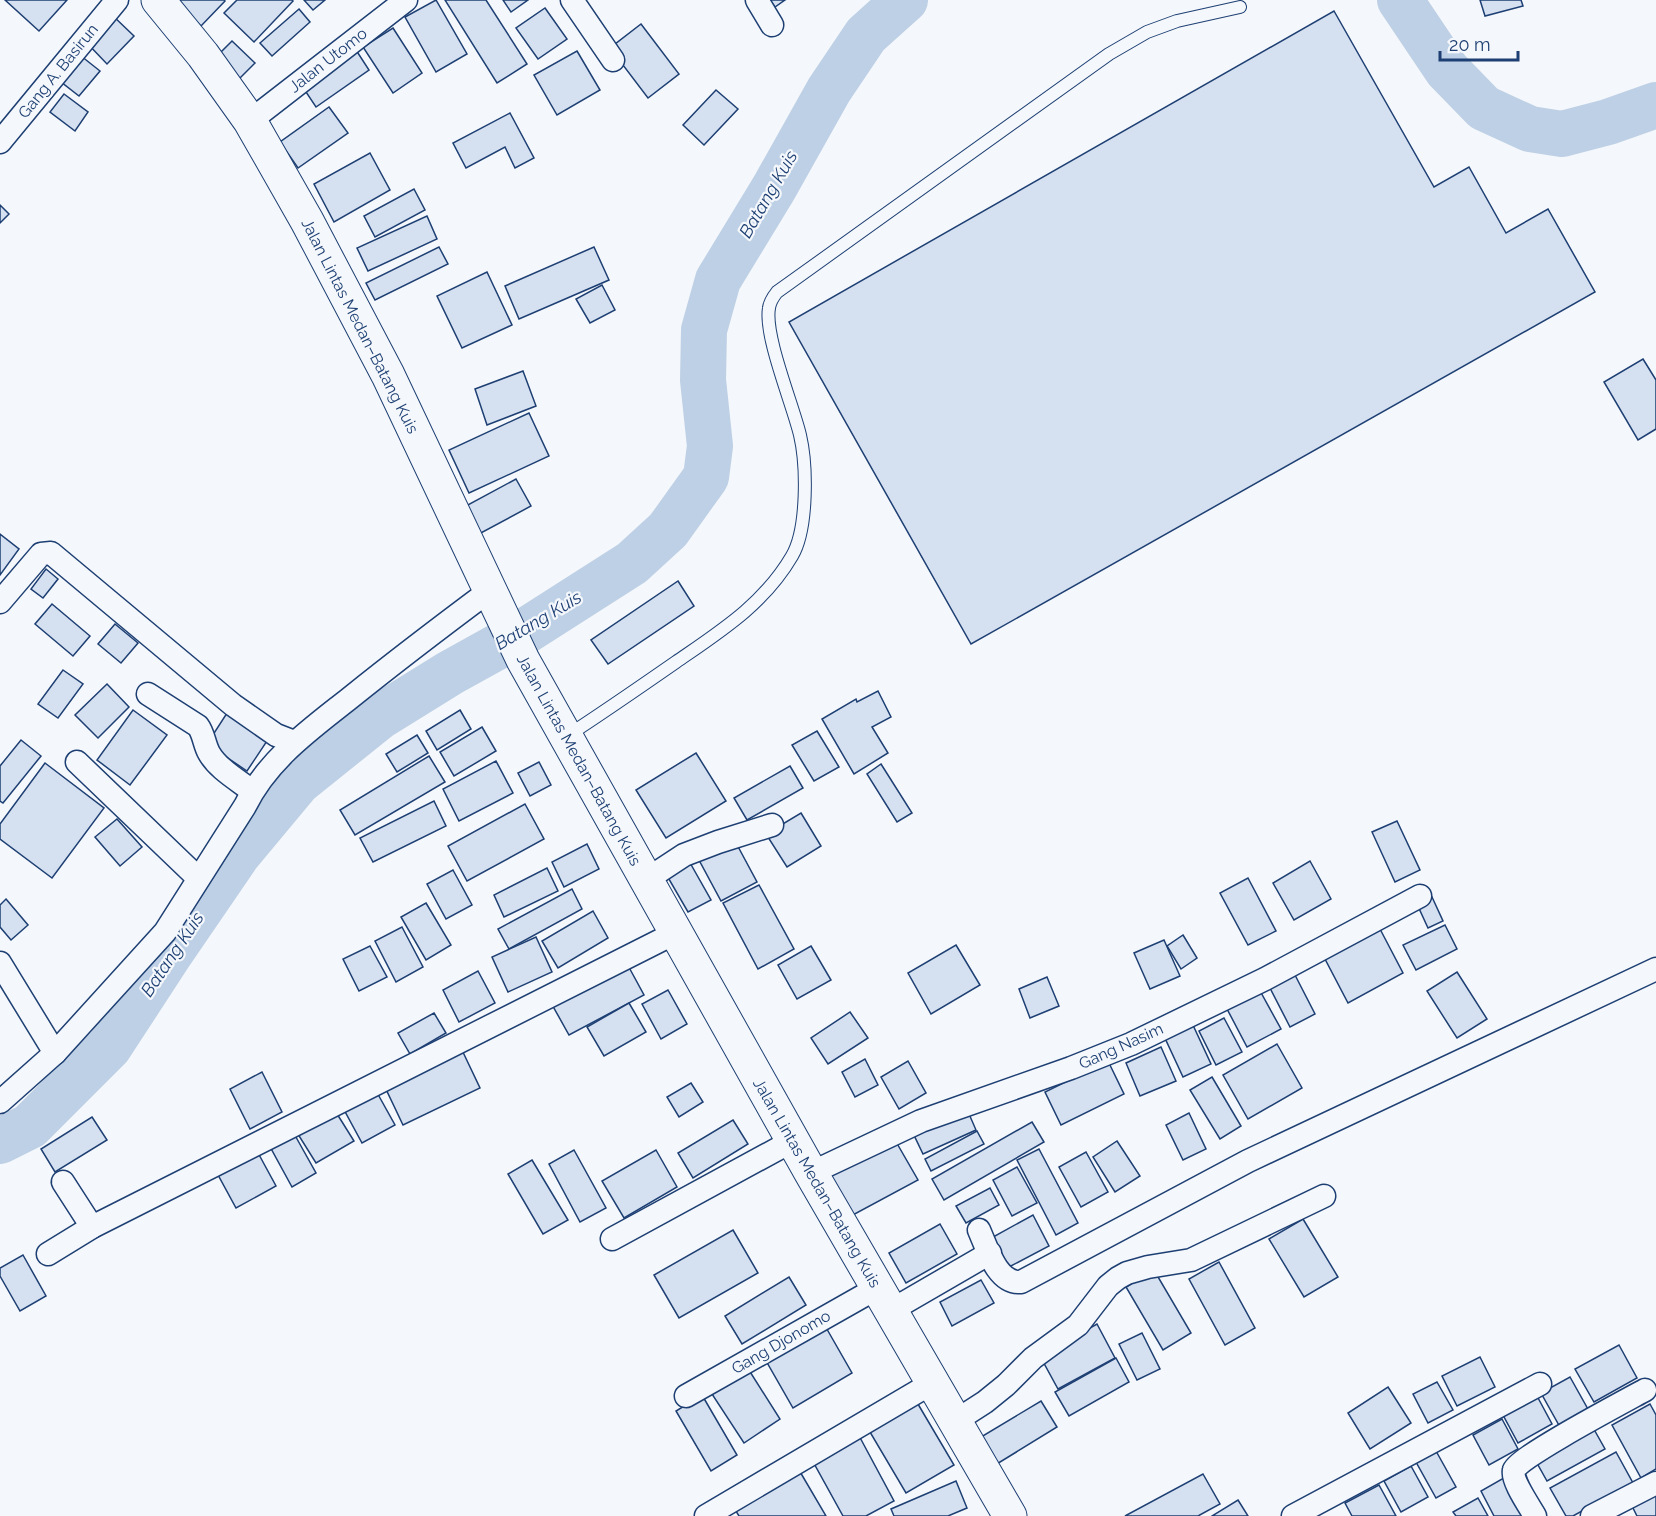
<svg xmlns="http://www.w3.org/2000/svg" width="1656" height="1516" viewBox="0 0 1656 1516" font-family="Raleway,sans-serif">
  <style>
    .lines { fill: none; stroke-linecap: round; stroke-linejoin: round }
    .river { stroke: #bed0e5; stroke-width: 46 }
    .building { fill: #d5e0f0; stroke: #1d3f73; stroke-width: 1.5 }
    .lane-casing { stroke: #1d3f73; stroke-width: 14 }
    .street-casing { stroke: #1d3f73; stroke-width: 25 }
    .highway-casing { stroke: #1d3f73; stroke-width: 35 }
    .lane { stroke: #f4f7fb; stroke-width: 12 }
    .street { stroke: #f4f7fb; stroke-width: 22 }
    .highway { stroke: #f4f7fb; stroke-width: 33 }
    .labels { text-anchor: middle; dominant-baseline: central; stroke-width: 4.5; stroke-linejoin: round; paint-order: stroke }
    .street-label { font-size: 16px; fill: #1d3f73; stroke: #f4f7fb }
    .water-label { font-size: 18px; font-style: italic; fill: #1d3f73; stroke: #f4f7fb }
  </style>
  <rect width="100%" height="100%" fill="#f4f7fb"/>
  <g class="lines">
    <g class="river">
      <polyline points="1400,0 1447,70 1484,108 1530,129 1562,134 1608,122 1656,105"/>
      <polyline points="0,1141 30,1126 109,1047 169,955 238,854 298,782 379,717 450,673 524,632 632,563 668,530 706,477 710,446 703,380 704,330 718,280 774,188 829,90 866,35 905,0"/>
    </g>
  </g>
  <g class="building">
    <polygon points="5,0 67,0 39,31"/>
    <polygon points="173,0 224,0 225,1 201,26"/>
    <polygon points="237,0 292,0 293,1 254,42 224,13"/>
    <polygon points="304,0 325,0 313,10"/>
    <polygon points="436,0 467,54 436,72 405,17"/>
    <polygon points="445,0 486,0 527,64 497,83"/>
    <polygon points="503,0 528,0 511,12"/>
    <polygon points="770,0 785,0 775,7"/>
    <polygon points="1480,0 1521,0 1523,6 1485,16"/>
    <polygon points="545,8 567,39 538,59 516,28"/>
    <polygon points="299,9 310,22 272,56 260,43"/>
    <polygon points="1334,11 1434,187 1469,167 1506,233 1548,209 1595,292 971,644 789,322"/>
    <polygon points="111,14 134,36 107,64 85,41"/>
    <polygon points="641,24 679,74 648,98 610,48"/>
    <polygon points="393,28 422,73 393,93 363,47"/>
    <polygon points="232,41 255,63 239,79 216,57"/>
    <polygon points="356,50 369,70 316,107 302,86"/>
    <polygon points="577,51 600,90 557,115 534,75"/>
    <polygon points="76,52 100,71 79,96 56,78"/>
    <polygon points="716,90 738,109 704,145 683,125"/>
    <polygon points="64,94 88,112 75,131 50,112"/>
    <polygon points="329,107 348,133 298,168 280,142"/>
    <polygon points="510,113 534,158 515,168 505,147 466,168 453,143"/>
    <polygon points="370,153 390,190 334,222 314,184"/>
    <polygon points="414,189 425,210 375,237 364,216"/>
    <polygon points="0,205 9,214 0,223"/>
    <polygon points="427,216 437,239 368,271 357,248"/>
    <polygon points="439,247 448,264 375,300 366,283"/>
    <polygon points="594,247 609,280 519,319 505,286"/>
    <polygon points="487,272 512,325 462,348 437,296"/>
    <polygon points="602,285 615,310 590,323 576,299"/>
    <polygon points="1643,359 1656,380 1656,429 1638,440 1604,382"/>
    <polygon points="523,371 536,406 487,425 475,389"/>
    <polygon points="529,413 549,456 469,493 449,450"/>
    <polygon points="516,479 531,506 479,534 464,507"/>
    <polygon points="0,534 19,549 0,575"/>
    <polygon points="46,569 58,579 43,598 31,589"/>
    <polygon points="678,581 694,606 608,664 591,640"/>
    <polygon points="52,604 90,636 73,656 35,624"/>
    <polygon points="115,624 138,643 121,663 98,644"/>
    <polygon points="63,670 83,684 58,718 38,704"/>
    <polygon points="107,684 129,707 98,738 75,715"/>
    <polygon points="878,691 891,717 872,727 888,753 854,774 822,719 856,699 857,702"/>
    <polygon points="133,710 167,735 130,785 97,760"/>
    <polygon points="460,710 471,729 437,750 426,731"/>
    <polygon points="227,713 267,741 247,771 207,744"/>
    <polygon points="482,727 496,751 454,776 440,752"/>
    <polygon points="817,731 839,767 814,781 792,745"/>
    <polygon points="417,735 428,753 397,772 386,754"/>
    <polygon points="21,740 41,756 3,803 0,801 0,766"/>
    <polygon points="696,753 726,801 666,838 636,790"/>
    <polygon points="429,756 445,782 355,835 340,810"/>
    <polygon points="496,761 513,793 459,821 443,789"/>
    <polygon points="539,762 551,785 530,796 518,773"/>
    <polygon points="45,763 104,808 52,878 0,839 0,824"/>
    <polygon points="881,764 912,813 897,822 867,774"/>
    <polygon points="790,766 803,788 747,820 734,798"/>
    <polygon points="434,801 446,826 373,862 360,838"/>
    <polygon points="525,804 544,839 467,881 448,846"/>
    <polygon points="801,813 821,846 787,867 766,834"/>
    <polygon points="117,819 142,847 120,866 95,837"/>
    <polygon points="1397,821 1420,870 1395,882 1372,832"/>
    <polygon points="735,841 757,882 721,901 699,860"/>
    <polygon points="587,844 599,869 564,887 552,862"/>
    <polygon points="689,861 711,900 688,912 666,874"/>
    <polygon points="1310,861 1331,899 1294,920 1273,883"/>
    <polygon points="547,868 558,891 504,917 494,895"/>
    <polygon points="453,870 472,905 446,919 427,884"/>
    <polygon points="1248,878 1276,931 1248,945 1220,893"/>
    <polygon points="759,885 794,949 758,969 723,903"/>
    <polygon points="572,889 582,909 509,949 498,929"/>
    <polygon points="1432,897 1443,921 1428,928 1417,904"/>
    <polygon points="6,899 28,925 11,940 0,927 0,905"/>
    <polygon points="426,903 451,945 426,960 401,917"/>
    <polygon points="593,911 608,938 558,968 542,941"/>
    <polygon points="1445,925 1457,949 1416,970 1403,945"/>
    <polygon points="402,927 423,967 396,982 375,941"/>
    <polygon points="1380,929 1403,973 1348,1003 1325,959"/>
    <polygon points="1183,935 1197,958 1181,969 1167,946"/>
    <polygon points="536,937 552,972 508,992 492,957"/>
    <polygon points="1164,940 1180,976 1150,989 1134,953"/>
    <polygon points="956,945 980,985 931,1014 908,973"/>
    <polygon points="370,946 387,977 359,991 343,959"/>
    <polygon points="811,946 831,980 797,999 778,965"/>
    <polygon points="625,960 644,995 569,1035 550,1001"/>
    <polygon points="478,971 495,1003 459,1022 443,990"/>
    <polygon points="1457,972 1487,1019 1457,1038 1427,991"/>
    <polygon points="1295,975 1315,1014 1290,1027 1270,988"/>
    <polygon points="1047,977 1059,1006 1030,1018 1019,989"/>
    <polygon points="1259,989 1281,1029 1247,1047 1226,1007"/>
    <polygon points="668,990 687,1024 661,1039 642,1004"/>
    <polygon points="629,1003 646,1032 604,1056 587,1027"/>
    <polygon points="850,1012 868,1038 828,1064 811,1038"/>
    <polygon points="434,1013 446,1033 410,1054 398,1033"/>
    <polygon points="1224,1018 1242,1052 1216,1065 1199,1031"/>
    <polygon points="1192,1023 1211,1064 1183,1077 1164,1036"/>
    <polygon points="1277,1044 1302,1088 1248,1119 1223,1075"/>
    <polygon points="1161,1047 1176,1081 1140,1096 1126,1063"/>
    <polygon points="461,1048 480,1088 403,1125 384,1085"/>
    <polygon points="865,1059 878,1085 855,1097 842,1072"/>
    <polygon points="908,1061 926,1093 899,1109 881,1077"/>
    <polygon points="1108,1061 1124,1094 1061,1125 1045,1092"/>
    <polygon points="262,1072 282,1112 250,1129 230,1089"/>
    <polygon points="1212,1077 1241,1126 1220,1139 1190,1090"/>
    <polygon points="691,1083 703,1102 679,1117 667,1097"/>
    <polygon points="375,1089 395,1125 362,1143 342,1106"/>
    <polygon points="966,1107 976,1130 923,1154 912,1131"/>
    <polygon points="334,1109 354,1141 316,1163 296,1131"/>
    <polygon points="1189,1113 1206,1149 1183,1160 1166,1125"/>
    <polygon points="92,1117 107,1140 55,1172 41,1149"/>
    <polygon points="733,1120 748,1144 693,1178 678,1153"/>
    <polygon points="1032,1122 1044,1142 944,1200 932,1179"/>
    <polygon points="292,1130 316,1173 292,1187 268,1143"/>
    <polygon points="977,1131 984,1144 931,1171 925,1159"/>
    <polygon points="895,1140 918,1180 851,1216 829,1177"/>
    <polygon points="1117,1141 1140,1176 1115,1192 1093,1157"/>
    <polygon points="1039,1149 1078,1223 1056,1235 1017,1160"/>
    <polygon points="574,1150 606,1208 580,1222 549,1164"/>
    <polygon points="656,1150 677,1187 624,1218 602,1181"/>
    <polygon points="257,1151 276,1186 236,1208 217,1173"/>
    <polygon points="1086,1152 1108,1192 1081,1207 1059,1167"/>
    <polygon points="532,1160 568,1220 543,1234 508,1174"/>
    <polygon points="1017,1167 1037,1203 1012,1216 993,1180"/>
    <polygon points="990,1188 999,1205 966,1223 956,1206"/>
    <polygon points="1033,1215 1049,1246 1009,1267 993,1237"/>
    <polygon points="1303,1219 1338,1277 1304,1297 1269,1239"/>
    <polygon points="940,1224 957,1254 906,1283 889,1253"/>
    <polygon points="733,1230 758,1273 679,1318 654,1275"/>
    <polygon points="23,1255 46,1296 20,1311 0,1276 0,1268"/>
    <polygon points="1219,1262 1255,1328 1225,1345 1189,1279"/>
    <polygon points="1154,1270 1191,1333 1163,1350 1126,1287"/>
    <polygon points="789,1277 806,1305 742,1344 725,1316"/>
    <polygon points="981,1280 994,1303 952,1326 940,1302"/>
    <polygon points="824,1324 852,1373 793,1408 765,1359"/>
    <polygon points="1097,1324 1115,1358 1058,1389 1040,1356"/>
    <polygon points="1142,1333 1160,1369 1137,1380 1119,1344"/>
    <polygon points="1619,1345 1637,1378 1594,1402 1575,1369"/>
    <polygon points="1480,1357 1495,1387 1457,1406 1442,1376"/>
    <polygon points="1116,1358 1129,1382 1069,1416 1055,1392"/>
    <polygon points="747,1367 780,1419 744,1443 710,1391"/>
    <polygon points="1570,1377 1589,1411 1560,1427 1541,1393"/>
    <polygon points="1437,1382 1453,1410 1428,1423 1413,1394"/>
    <polygon points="1388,1387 1411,1423 1370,1449 1348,1413"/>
    <polygon points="702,1395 737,1455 711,1471 676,1411"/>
    <polygon points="1537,1396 1552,1424 1518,1443 1503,1415"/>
    <polygon points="915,1399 954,1465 906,1493 867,1427"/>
    <polygon points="1041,1401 1057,1427 992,1467 976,1440"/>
    <polygon points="1650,1404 1656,1415 1656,1469 1641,1478 1612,1425"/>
    <polygon points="1502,1419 1518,1449 1489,1465 1473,1435"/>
    <polygon points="1591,1424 1605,1449 1547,1481 1533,1456"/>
    <polygon points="857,1432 894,1501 866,1516 843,1516 811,1458"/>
    <polygon points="1436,1451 1456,1487 1436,1498 1416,1462"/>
    <polygon points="1616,1452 1633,1483 1573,1516 1566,1516 1550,1488"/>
    <polygon points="1411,1466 1428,1497 1401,1512 1384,1481"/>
    <polygon points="799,1470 826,1516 739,1516 734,1508"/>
    <polygon points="1203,1474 1220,1504 1198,1516 1125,1516"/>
    <polygon points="1509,1475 1532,1516 1494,1516 1481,1491"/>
    <polygon points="956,1481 967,1508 948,1516 894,1516 891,1509"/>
    <polygon points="1379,1485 1396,1516 1352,1516 1345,1503"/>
    <polygon points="1656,1488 1656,1516 1637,1516 1630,1502"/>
    <polygon points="1478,1498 1488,1516 1456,1516 1453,1512"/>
    <polygon points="1238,1500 1248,1516 1212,1516"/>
  </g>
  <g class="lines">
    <defs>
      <path id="lane" d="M567 736C604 712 640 687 676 662 721 631 764 604 792 556 808 529 807 465 800 435 793 405 764 336 769 308 770 301 773 297 777 292L1109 54 1147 32 1177 21 1240 7"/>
      <g id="street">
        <polyline points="572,0 613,60"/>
        <polyline points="757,0 772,25"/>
        <polyline points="250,121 406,0"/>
        <polyline points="0,142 117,0"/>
        <polyline points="0,602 41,554 51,553 233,705 276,735 294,742"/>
        <path d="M148 694 198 726C204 734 204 744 209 753 218 769 238 780 252 791"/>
        <polyline points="77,762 198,878"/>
        <polyline points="646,880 684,855 718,842 772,825"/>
        <polyline points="0,963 55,1053"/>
        <path d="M0 1102 55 1053 165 932 245 806C268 759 311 729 350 698 396 661 442 626 489 591"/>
        <polyline points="811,1173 921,1121 1071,1068 1131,1044 1265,979 1420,896"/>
        <polyline points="63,1182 92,1227"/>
        <path d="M979 1230C987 1248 997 1284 1021 1282L1248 1161 1656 969"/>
        <polyline points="612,1239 794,1140"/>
        <polyline points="48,1254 92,1227 675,933"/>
        <polyline points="890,1311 990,1253"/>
        <polyline points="686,1396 877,1288"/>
        <polyline points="954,1422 985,1402 1006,1385 1033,1358 1078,1325 1108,1286 1118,1278 1127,1273 1148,1267 1191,1260 1324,1196"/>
        <polyline points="706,1516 932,1383"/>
        <polyline points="1293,1516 1540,1384"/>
        <path d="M1535 1516C1530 1507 1511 1480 1514 1470 1517 1458 1627 1400 1645 1390"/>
        <polyline points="1592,1516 1656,1483"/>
      </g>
      <polyline id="highway" points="158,0 203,55 250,121 307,221 388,375 523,660 811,1173 1010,1516"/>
    </defs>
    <use href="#lane" class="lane-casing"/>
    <use href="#street" class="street-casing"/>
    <use href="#highway" class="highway-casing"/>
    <use href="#lane" class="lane"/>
    <use href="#street" class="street"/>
    <use href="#highway" class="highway"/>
  </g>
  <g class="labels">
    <g class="street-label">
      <text transform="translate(328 60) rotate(-38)">Jalan Utomo</text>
      <text transform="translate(58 71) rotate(-51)">Gang A. Basirun</text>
      <text transform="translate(360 326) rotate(63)">Jalan Lintas Medan–Batang Kuis</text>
      <text transform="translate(579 760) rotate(61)">Jalan Lintas Medan–Batang Kuis</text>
      <text transform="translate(1121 1046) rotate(-24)">Gang Nasim</text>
      <text transform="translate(817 1183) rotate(60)">Jalan Lintas Medan–Batang Kuis</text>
      <text transform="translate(781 1342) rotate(-30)">Gang Djonomo</text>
    </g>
    <g class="water-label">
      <text transform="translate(768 194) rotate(-60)">Batang Kuis</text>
      <text transform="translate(538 620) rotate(-31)">Batang Kuis</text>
      <text transform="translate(172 954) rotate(-56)">Batang Kuis</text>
    </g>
  </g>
  <path d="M1440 51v9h78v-9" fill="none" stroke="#1d3f73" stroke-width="3"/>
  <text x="1449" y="51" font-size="18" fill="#1d3f73" stroke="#f4f7fb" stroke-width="4.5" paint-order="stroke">20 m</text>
</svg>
